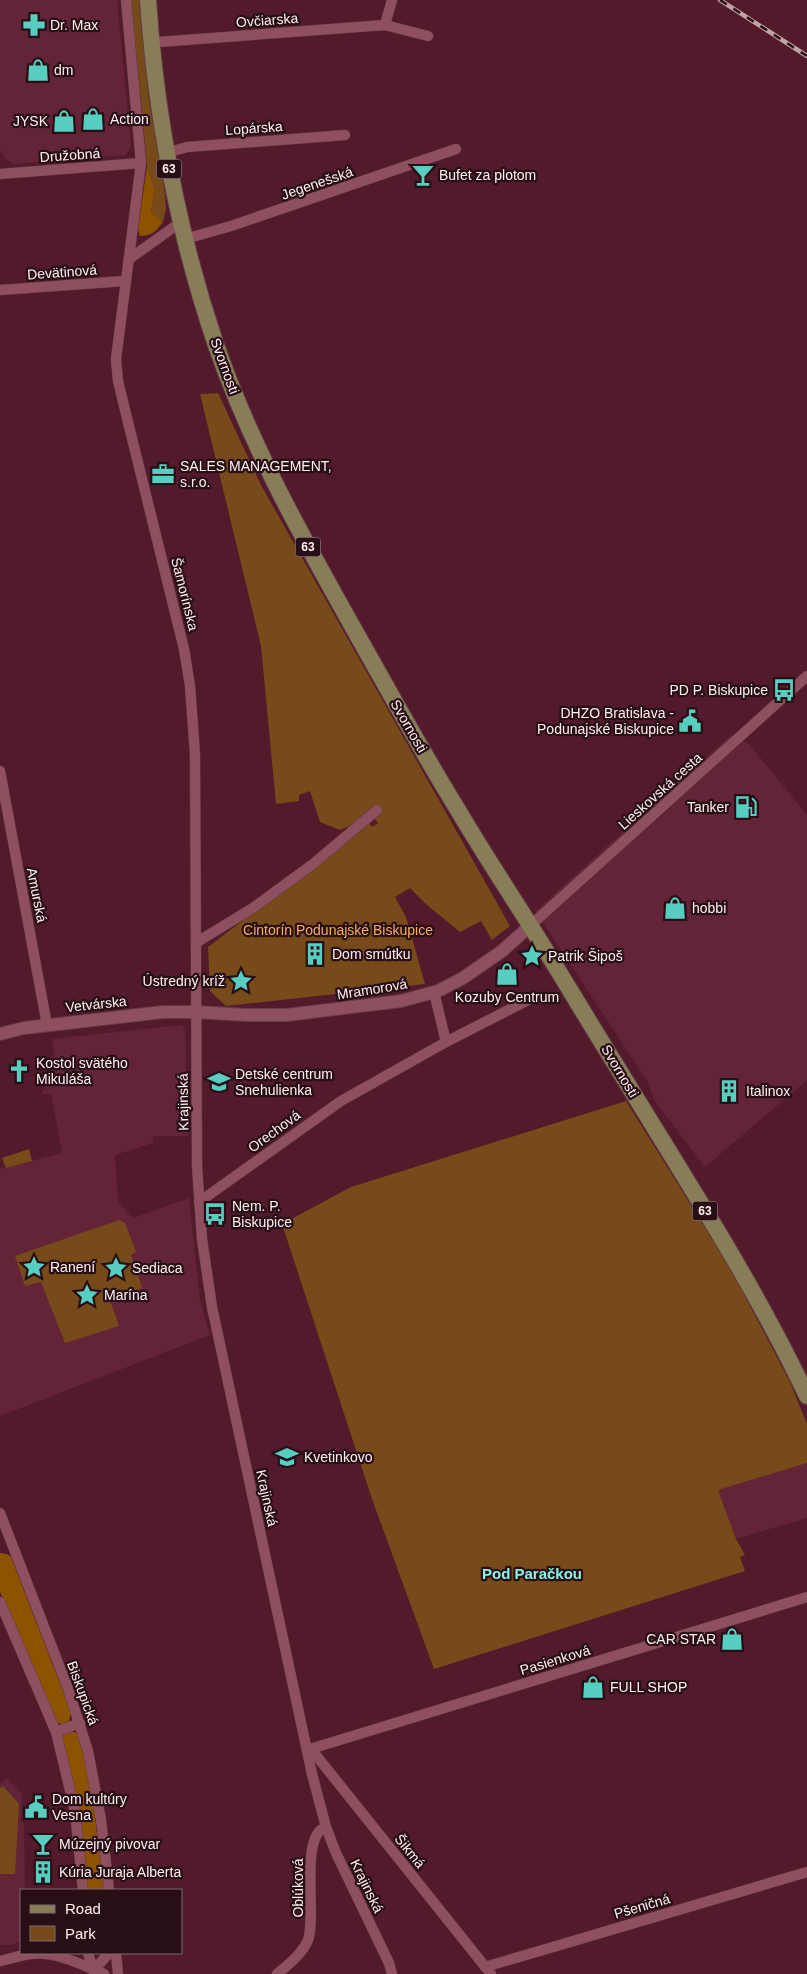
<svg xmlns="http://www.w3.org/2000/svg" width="807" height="1974" viewBox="0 0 807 1974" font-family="Arial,sans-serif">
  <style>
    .built { fill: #632438 }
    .green { fill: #764a19 }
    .forest { fill: #8d5301 }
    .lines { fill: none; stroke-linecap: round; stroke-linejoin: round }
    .minor-casing { stroke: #653a49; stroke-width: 11 }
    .tertiary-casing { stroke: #653a49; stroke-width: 14 }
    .primary-casing { stroke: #653a49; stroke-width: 18 }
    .minor { stroke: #8e505f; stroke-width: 10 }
    .tertiary { stroke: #8e505f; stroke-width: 12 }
    .primary { stroke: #877e58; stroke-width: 16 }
    .rail-casing { stroke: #c0a2a9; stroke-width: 4.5 }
    .rail { stroke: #280f16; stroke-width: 2.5; stroke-dasharray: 8; stroke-linecap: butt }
    .labels { text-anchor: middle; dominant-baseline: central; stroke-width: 4.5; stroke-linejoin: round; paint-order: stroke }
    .shield { fill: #280f16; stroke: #beacb0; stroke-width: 1 }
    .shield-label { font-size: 12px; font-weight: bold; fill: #fff0f2 }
    .street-label { font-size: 14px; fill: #fff0f2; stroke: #280f16 }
    .poi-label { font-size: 14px; fill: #fff0f2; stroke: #280f16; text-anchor: start }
    .park-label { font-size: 14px; fill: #fbab58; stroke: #280f16 }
    .neighbourhood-label { font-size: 15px; font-weight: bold; fill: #8af2e4; stroke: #280f16 }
  </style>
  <rect width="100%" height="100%" fill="#521a2b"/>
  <g class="built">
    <polygon points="0,0 117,0 131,145 130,149 125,155 13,164 4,157 2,151 0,151"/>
    <polygon points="731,735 749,744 807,815 807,1080 705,1167 654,1100 648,1082 535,911"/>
    <polygon points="181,1025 185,1028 188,1136 153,1136 153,1143 115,1155 118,1202 133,1218 189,1198 200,1300 210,1335 0,1416 0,1169 62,1153 51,1093 41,1095 56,1069 52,1039"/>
    <polygon points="807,1463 807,1518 736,1539 717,1490"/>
    <polygon points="7,1779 22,1794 21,1822 24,1823 25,1890 21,1890 21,1941 12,1945 0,1945 0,1784"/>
  </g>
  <g class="green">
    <polygon points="131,0 140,0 149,100 165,194 166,209 163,222 151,212 155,190 147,166"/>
    <polygon points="218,393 261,485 510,926 492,940 481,921 460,932 427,905 410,888 395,897 406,917 425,984 226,1006 210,991 208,947 362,830 361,829 369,823 372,827 378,823 374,818 381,813 340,830 320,822 310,791 299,795 299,801 276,804 261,646 200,394"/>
    <polygon points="626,1101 729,1266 790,1382 807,1424 807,1463 718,1490 736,1539 745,1555 740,1557 745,1571 434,1669 372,1499 282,1224 351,1187"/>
    <polygon points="29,1149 32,1161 6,1168 2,1158"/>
    <polygon points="119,1220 125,1223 136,1252 131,1255 142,1287 137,1292 110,1300 119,1326 65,1343 41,1282 25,1286 15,1256"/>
    <polygon points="3,1786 19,1804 15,1874 0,1874 0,1788"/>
  </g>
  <g class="forest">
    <path d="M147 166 155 190 151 212 163 222C156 231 152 236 140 236L138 229Z"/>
    <polygon points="0,1553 7,1554 11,1557 71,1712 69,1721 63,1724 57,1723 54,1720 0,1592"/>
    <polygon points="70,1732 75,1732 80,1736 93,1802 104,1890 87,1890 61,1736 64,1733"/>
  </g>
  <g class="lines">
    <defs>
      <g id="minor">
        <polyline points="126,0 141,163 116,359 118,381 126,414 184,649 190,686 195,754 197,1166 202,1239 212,1307 312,1774 326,1827 336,1853 389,1963 392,1974"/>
        <polyline points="385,25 392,0"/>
        <polyline points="151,38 158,42 385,25 428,36"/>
        <polyline points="166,153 187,147 345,135"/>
        <polyline points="0,174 141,163"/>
        <polyline points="185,239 231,226 456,149"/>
        <polyline points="129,259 181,222"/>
        <polyline points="0,290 125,281"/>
        <polyline points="0,771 47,1025"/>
        <polyline points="531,925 807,676"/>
        <polyline points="197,942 253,908 313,864 377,810"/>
        <polyline points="434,992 446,1042"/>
        <polyline points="199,1202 341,1101 446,1042 530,999"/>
        <polyline points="0,1513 67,1686 88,1751 101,1820 109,1890"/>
        <polyline points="0,1602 56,1732 75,1811 83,1890"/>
        <polyline points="56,1732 80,1723"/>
        <polyline points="311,1749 491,1974"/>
        <polyline points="307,1750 807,1597"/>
        <polyline points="88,1953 94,1973"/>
        <polyline points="116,1953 118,1974"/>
        <path d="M0 1961C10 1959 21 1955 31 1954 56 1951 82 1965 104 1974"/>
        <polyline points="485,1967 807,1872"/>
        <polyline points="94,1970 109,1953"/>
        <path d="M277 1974C289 1964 302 1954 308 1940 317 1915 299 1835 326 1827"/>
      </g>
      <polyline id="tertiary" points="0,1034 24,1028 163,1012 196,1012 247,1015 287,1015 401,1001 438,991 463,978 502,951 531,925"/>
      <path id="primary" d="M148 0C156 118 178 233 216 345 253 452 309 549 364 647 395 702 425 757 458 810 482 851 508 890 533 930 562 976 590 1024 619 1070 684 1177 753 1282 807 1396"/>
    </defs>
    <use href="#minor" class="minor-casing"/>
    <use href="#tertiary" class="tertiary-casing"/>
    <use href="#primary" class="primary-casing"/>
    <use href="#minor" class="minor"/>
    <use href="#tertiary" class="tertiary"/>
    <use href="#primary" class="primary"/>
    <defs>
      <polyline id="rail" points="720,0 807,56"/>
    </defs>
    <use href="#rail" class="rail-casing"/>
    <use href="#rail" class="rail"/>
  </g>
  <defs>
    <symbol id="pharmacy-bare" viewBox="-9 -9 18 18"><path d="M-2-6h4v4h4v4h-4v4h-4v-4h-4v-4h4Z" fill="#58cec0" stroke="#280f16" stroke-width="2.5" paint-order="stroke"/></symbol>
    <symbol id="shop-bare" viewBox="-9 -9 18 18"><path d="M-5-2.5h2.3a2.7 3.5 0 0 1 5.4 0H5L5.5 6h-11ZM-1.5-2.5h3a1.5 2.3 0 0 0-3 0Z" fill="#58cec0" stroke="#280f16" stroke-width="2.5" paint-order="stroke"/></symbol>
    <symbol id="bar-bare" viewBox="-9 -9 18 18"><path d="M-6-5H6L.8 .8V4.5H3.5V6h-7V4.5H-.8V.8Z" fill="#58cec0" stroke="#280f16" stroke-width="2.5" paint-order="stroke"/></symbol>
    <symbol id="office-bare" viewBox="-9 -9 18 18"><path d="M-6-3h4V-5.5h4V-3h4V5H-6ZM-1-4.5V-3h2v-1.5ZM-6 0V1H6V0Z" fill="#58cec0" stroke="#280f16" stroke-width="2.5" paint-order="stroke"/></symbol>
    <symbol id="bus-bare" viewBox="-9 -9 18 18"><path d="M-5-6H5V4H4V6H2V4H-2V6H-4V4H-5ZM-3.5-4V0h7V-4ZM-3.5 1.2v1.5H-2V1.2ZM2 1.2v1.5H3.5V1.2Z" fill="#58cec0" stroke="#280f16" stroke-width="2.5" paint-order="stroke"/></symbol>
    <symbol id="civic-bare" viewBox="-9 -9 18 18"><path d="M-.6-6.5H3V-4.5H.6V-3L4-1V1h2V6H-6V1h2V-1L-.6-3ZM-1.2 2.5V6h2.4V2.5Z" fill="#58cec0" stroke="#280f16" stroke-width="2.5" paint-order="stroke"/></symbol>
    <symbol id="fuel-bare" viewBox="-9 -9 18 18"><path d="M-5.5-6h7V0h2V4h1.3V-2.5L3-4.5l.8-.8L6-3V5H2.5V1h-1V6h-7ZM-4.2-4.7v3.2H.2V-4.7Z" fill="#58cec0" stroke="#280f16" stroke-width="2.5" paint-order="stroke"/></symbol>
    <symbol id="building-bare" viewBox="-9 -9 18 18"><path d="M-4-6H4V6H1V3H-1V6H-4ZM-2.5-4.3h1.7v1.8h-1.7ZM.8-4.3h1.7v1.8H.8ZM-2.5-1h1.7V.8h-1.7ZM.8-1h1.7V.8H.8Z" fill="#58cec0" stroke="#280f16" stroke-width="2.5" paint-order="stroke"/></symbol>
    <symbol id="sight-bare" viewBox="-9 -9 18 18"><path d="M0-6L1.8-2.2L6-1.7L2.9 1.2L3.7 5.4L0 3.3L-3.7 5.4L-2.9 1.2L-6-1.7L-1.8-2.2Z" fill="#58cec0" stroke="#280f16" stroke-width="2.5" paint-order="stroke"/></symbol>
    <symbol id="church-bare" viewBox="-9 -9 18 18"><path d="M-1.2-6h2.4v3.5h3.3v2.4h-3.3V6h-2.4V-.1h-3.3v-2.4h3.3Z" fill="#58cec0" stroke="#280f16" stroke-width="2.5" paint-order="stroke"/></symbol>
    <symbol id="school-bare" viewBox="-9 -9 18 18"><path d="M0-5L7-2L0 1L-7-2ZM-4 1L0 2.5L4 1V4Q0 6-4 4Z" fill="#58cec0" stroke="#280f16" stroke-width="2.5" paint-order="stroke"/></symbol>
  </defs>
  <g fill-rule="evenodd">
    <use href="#pharmacy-bare" x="18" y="9" width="32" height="32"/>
    <use href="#shop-bare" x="22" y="54" width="32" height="32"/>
    <use href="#shop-bare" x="77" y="103" width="32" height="32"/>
    <use href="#shop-bare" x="48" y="105" width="32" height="32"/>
    <use href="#bar-bare" x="407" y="159" width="32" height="32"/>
    <use href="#office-bare" x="147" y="458" width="32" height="32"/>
    <use href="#bus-bare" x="768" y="674" width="32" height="32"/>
    <use href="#civic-bare" x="674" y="705" width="32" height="32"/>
    <use href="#fuel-bare" x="730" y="791" width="32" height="32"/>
    <use href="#shop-bare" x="659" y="892" width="32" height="32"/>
    <use href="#building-bare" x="299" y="938" width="32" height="32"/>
    <use href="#sight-bare" x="516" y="940" width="32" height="32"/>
    <use href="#shop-bare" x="491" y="958" width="32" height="32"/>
    <use href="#sight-bare" x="225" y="965" width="32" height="32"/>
    <use href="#church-bare" x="3" y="1055" width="32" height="32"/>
    <use href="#school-bare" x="203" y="1066" width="32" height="32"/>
    <use href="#building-bare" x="713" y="1075" width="32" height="32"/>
    <use href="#bus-bare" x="199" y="1198" width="32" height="32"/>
    <use href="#sight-bare" x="18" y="1251" width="32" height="32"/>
    <use href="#sight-bare" x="100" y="1252" width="32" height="32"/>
    <use href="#sight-bare" x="71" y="1279" width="32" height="32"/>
    <use href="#school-bare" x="271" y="1441" width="32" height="32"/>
    <use href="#shop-bare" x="716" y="1623" width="32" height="32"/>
    <use href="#shop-bare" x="577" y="1671" width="32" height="32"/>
    <use href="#civic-bare" x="20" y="1791" width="32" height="32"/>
    <use href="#bar-bare" x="27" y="1828" width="32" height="32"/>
    <use href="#building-bare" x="27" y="1856" width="32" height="32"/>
  </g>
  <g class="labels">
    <g class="shield">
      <rect x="156.5" y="159.5" width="25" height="19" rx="4"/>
      <rect x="295.5" y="537.5" width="25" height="19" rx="4"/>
      <rect x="692.5" y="1201.5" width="25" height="19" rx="4"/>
    </g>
    <g class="shield-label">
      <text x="169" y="169">63</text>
      <text x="308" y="547">63</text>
      <text x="705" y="1211">63</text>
    </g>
    <g class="street-label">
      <text transform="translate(267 20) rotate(-4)">Ovčiarska</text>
      <text transform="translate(254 128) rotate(-4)">Lopárska</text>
      <text transform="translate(70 155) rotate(-4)">Družobná</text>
      <text transform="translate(317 183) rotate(-19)">Jegenešská</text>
      <text transform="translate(62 272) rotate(-4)">Devätinová</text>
      <text transform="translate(225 366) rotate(70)">Svornosti</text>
      <text transform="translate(185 594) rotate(76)">Šamorínska</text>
      <text transform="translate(409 726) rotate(60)">Svornosti</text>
      <text transform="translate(660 791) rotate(-42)">Lieskovská cesta</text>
      <text transform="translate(37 895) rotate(79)">Amurská</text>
      <text transform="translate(372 989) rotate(-9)">Mramorová</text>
      <text transform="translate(96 1004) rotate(-6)">Vetvárska</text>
      <text transform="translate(620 1071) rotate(59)">Svornosti</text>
      <text transform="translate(183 1102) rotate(-91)">Krajinská</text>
      <text transform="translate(274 1131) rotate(-36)">Orechová</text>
      <text transform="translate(267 1498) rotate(78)">Krajinská</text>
      <text transform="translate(555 1660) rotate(-17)">Pasienková</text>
      <text transform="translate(83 1693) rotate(70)">Biskupická</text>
      <text transform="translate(410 1851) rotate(51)">Šikmá</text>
      <text transform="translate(367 1886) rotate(64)">Krajinská</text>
      <text transform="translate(298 1888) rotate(-90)">Oblúková</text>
      <text transform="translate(642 1906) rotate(-16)">Pšeničná</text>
    </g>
    <g class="poi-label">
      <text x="50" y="25">Dr. Max</text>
      <text x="54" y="70">dm</text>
      <text x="110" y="119">Action</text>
      <text x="48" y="121" text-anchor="end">JYSK</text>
      <text x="439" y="175">Bufet za plotom</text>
      <text x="180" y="466">SALES MANAGEMENT,<tspan x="180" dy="16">s.r.o.</tspan></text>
      <text x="768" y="690" text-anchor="end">PD P. Biskupice</text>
      <text x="674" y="713" text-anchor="end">DHZO Bratislava -<tspan x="674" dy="16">Podunajské Biskupice</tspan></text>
      <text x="729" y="807" text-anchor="end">Tanker</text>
      <text x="692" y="908">hobbi</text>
      <text x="332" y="954">Dom smútku</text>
      <text x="548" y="956">Patrik Šipoš</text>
      <text x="225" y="981" text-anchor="end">Ústredný kríž</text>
      <text x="507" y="997" text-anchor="middle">Kozuby Centrum</text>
      <text x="36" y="1063">Kostol svätého<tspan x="36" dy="16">Mikuláša</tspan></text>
      <text x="235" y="1074">Detské centrum<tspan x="235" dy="16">Snehulienka</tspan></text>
      <text x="746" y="1091">Italinox</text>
      <text x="232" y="1206">Nem. P.<tspan x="232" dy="16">Biskupice</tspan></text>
      <text x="50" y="1267">Ranení</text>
      <text x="132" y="1268">Sediaca</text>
      <text x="104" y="1295">Marína</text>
      <text x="304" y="1457">Kvetinkovo</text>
      <text x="716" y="1639" text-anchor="end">CAR STAR</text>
      <text x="610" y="1687">FULL SHOP</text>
      <text x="52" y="1799">Dom kultúry<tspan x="52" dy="16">Vesna</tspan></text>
      <text x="59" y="1844">Múzejný pivovar</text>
      <text x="59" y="1872">Kúria Juraja Alberta</text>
    </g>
    <g class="park-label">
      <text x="338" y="930">Cintorín Podunajské Biskupice</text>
    </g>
    <g class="neighbourhood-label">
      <text x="532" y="1573">Pod Paračkou</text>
    </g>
  </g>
  <rect x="20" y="1889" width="162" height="65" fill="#280f16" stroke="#7e696e"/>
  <rect x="30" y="1905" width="25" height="8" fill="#877e58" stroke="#7e696e"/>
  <text x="65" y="1914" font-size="15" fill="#fff0f2">Road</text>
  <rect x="30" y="1926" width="25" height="15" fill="#764a19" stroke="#7e696e"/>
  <text x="65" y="1939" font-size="15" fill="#fff0f2">Park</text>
</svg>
